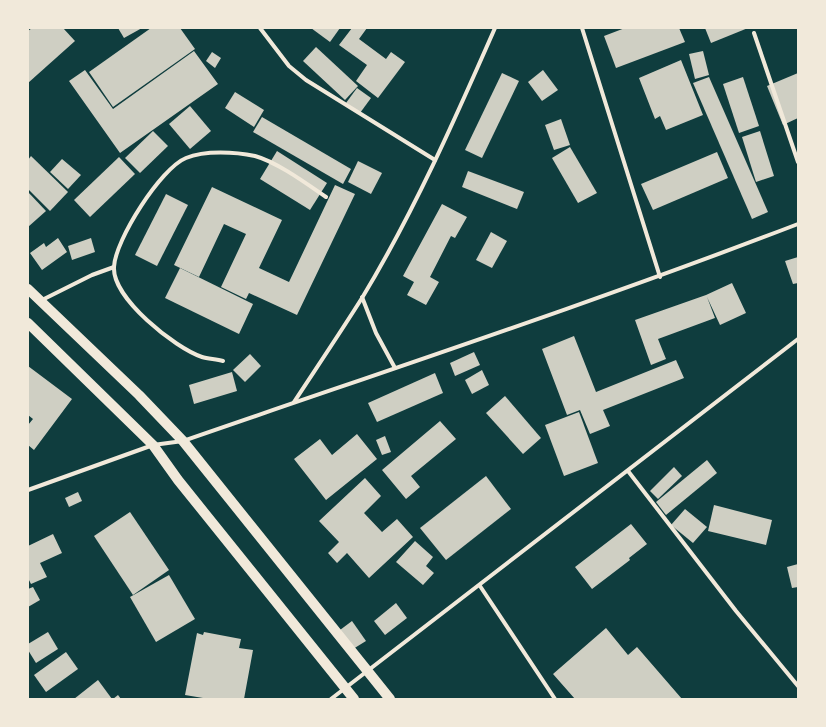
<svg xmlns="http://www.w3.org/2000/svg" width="826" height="727" viewBox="0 0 826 727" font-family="'Alegreya Sans',sans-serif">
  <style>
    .building { fill: #cfcfc3 }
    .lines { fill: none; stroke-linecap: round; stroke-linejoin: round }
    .minor { stroke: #f1e9da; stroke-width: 4 }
    .primary { stroke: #f1e9da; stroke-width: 10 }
  </style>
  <rect width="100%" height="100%" fill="#0f3d3e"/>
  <g class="building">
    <polygon points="32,28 63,28 75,41 28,83 28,31"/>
    <polygon points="118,28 142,28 124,38"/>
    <polygon points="151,28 180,28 195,49 113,107 89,72"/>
    <polygon points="311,28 340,28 330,42"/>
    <polygon points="352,28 367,28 359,39 386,59 391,52 405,62 378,98 356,81 367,65 339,45"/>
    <polygon points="625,28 679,28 685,42 616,68 604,36"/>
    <polygon points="705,28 748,28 711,43"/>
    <polygon points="316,47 358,86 345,100 303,61"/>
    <polygon points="194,51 218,84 120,153 69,81 85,70 113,109"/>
    <polygon points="703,51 709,75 695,79 689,54"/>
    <polygon points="212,52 221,58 215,68 206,61"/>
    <polygon points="681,60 703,115 666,130 660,116 655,119 639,78"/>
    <polygon points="543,70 558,90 542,101 528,82"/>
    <polygon points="502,73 519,81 482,158 465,150"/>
    <polygon points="798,73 798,118 783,125 767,86"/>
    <polygon points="709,77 768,212 752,219 693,83"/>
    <polygon points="743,77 759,126 739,133 723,84"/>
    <polygon points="357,88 371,98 360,113 346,103"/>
    <polygon points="235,92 264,110 254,127 225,108"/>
    <polygon points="190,106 211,131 190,149 169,124"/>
    <polygon points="262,117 351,169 343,184 253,132"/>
    <polygon points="561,119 570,145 554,150 545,125"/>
    <polygon points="153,131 168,146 140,173 125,158"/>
    <polygon points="760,131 774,176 756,182 742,137"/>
    <polygon points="570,147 597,193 578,203 552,158"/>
    <polygon points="277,151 327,183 310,210 260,179"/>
    <polygon points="717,152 728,178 653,210 641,184"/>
    <polygon points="31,156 68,192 50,211 28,189 28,160"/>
    <polygon points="119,157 135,174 90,217 74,200"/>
    <polygon points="62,159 81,175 68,189 50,172"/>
    <polygon points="358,161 382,173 371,194 348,182"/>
    <polygon points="468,171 524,192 517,209 462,187"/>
    <polygon points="335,185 355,194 297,315 249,293 246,299 221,287 246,234 224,224 199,277 174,265 212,187 282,220 259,268 289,282"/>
    <polygon points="28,192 46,211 28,227"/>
    <polygon points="166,194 188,205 157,266 135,255"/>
    <polygon points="442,204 467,217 455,238 451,236 430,277 439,282 426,305 407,295 414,282 403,276"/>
    <polygon points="491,232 507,241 492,268 476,260"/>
    <polygon points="58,238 67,252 42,270 30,253 44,243 46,247"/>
    <polygon points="91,238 95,252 72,260 68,246"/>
    <polygon points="798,257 798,283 793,284 785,261"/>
    <polygon points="180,268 253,304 239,334 165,298"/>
    <polygon points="732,283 746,313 720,325 707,297 715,318 658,339 666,359 651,365 635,320 706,295"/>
    <polygon points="574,336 596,392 676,360 684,378 603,410 610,426 590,434 580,410 567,415 542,349"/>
    <polygon points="474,352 480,365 455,376 450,363"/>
    <polygon points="250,354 261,366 245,382 233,370"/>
    <polygon points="28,366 72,399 34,450 28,445 28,425 33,419 28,415"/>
    <polygon points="482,370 489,385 472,394 465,380"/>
    <polygon points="232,372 237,391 194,404 189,385"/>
    <polygon points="435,373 443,393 377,422 368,403"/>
    <polygon points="505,396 541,438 523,454 486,413"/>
    <polygon points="579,412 598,463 564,476 545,425"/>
    <polygon points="440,421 456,439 411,476 420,487 406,499 382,470"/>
    <polygon points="357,434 377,459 326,500 294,459 320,439 332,455"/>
    <polygon points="385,436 391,452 382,455 376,440"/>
    <polygon points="707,460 717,473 666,515 656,502"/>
    <polygon points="674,467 682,476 658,499 650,491"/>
    <polygon points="486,476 511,509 446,560 420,528"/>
    <polygon points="365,478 381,496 364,513 382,532 397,519 413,537 369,578 347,553 337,563 328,553 339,542 319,521"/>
    <polygon points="78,492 82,501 69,507 65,498"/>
    <polygon points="714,505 772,520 766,545 708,531"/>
    <polygon points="685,509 707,527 693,543 671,525"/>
    <polygon points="130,512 169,570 133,595 94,536"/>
    <polygon points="631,524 647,544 629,558 630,560 592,589 575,567"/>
    <polygon points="53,534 62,553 40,563 47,577 31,584 28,578 28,546"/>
    <polygon points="415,541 433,557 426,566 434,573 423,585 396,562"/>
    <polygon points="798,564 798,587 792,588 787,567"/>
    <polygon points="169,575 195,619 156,642 130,597"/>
    <polygon points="33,587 40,600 28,607 28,589"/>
    <polygon points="396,603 407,618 385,635 374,621"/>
    <polygon points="352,621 366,641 353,649 340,630"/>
    <polygon points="606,628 628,655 637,647 682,699 575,699 553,674"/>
    <polygon points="48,632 58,649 36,663 28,650 28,644"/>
    <polygon points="204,632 241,639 239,648 253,650 244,699 209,699 185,695 197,633 203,635"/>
    <polygon points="66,652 78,669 46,692 34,675"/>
    <polygon points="98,680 112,699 74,699"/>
    <polygon points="118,695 121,699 113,699"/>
  </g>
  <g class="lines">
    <g class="minor">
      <polyline points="260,28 289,66 306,80 435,160"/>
      <polyline points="582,28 660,277"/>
      <polyline points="754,33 798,162"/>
      <polyline points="362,297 376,333 395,368"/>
      <polyline points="40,301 92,275 114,267"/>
      <path d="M223 361C216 359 208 359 202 357 175 348 112 298 114 267 115 240 161 168 186 158 205 150 236 152 255 156 277 162 307 184 326 197"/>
      <path d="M294 402C317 367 340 333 362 298 414 212 455 119 495 28"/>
      <polyline points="628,471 736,611 798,686"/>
      <path d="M28 490 153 445 183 441C388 370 595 302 798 224"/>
      <polyline points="480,586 555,699"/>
      <polyline points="331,699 798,339"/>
    </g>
    <g class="primary">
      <polyline points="28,289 139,395 183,441 390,699"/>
      <polyline points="28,323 153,445 178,480 354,699"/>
    </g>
  </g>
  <rect width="826" height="727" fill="none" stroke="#f1e9da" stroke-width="58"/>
</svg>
